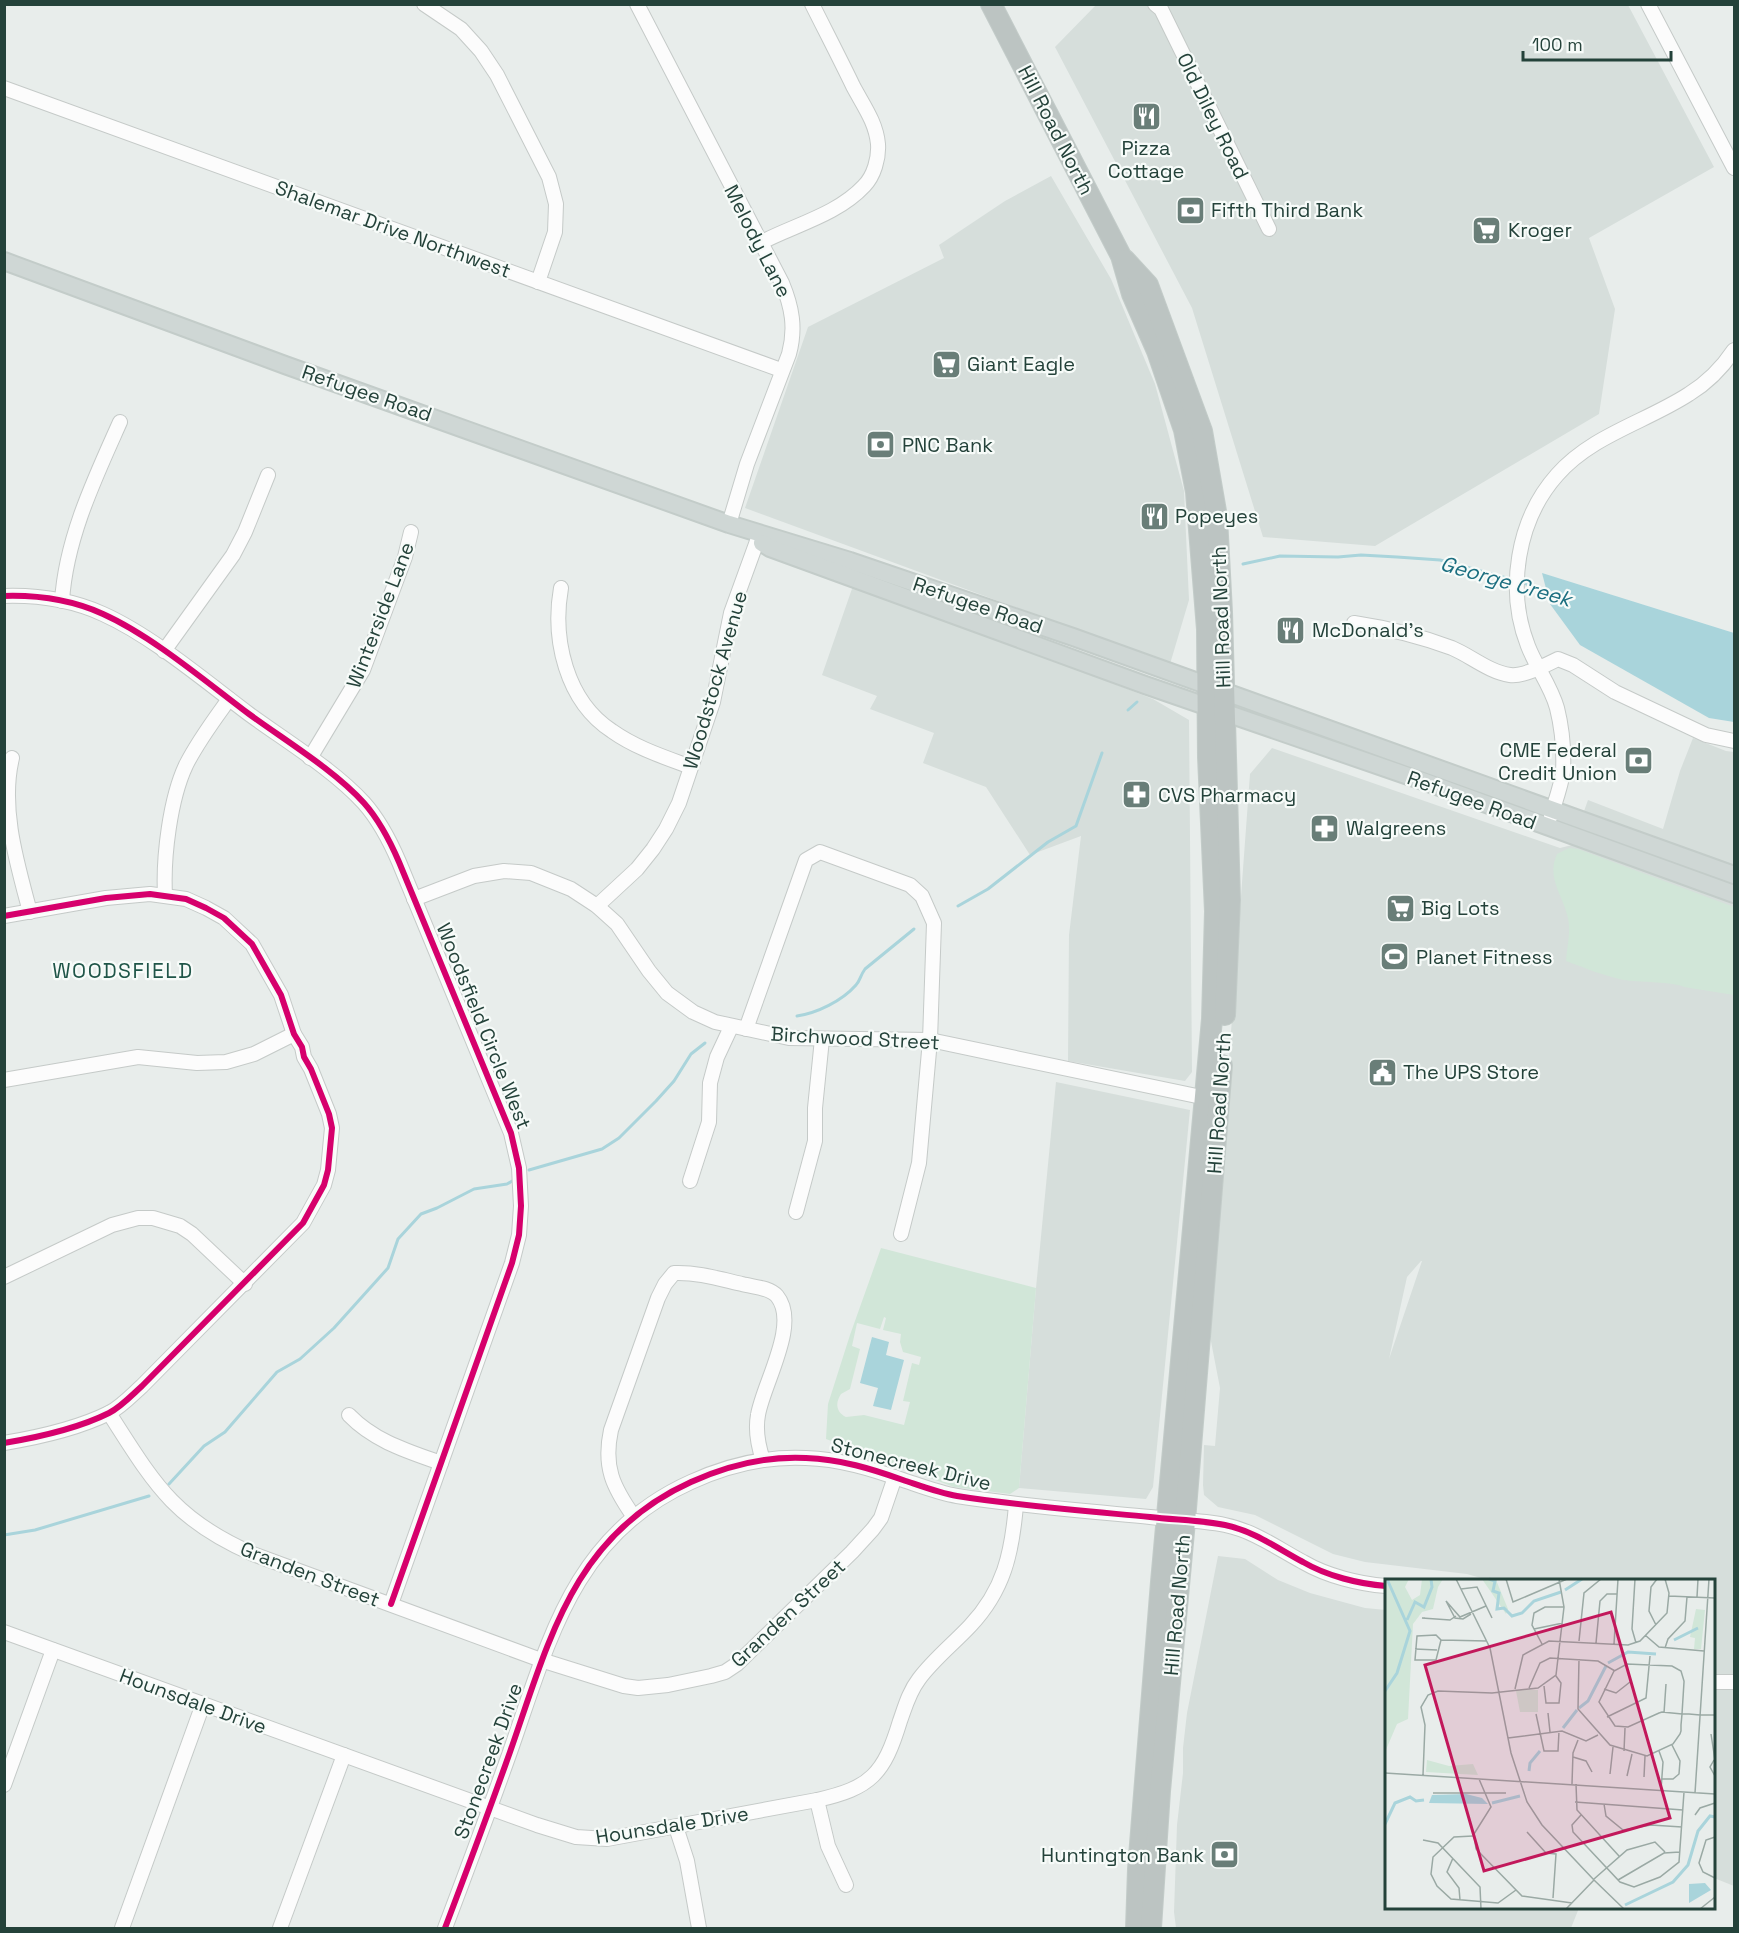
<svg xmlns="http://www.w3.org/2000/svg" width="1739" height="1933" viewBox="0 0 1739 1933" font-family="'Space Grotesk',sans-serif">
  <style>
    .built { fill: #d6dedb; fill-rule: evenodd }
    .green { fill: #d1e6d8; fill-rule: evenodd }
    .water { fill: #a9d4db }
    .lines { fill: none; stroke-linecap: round; stroke-linejoin: round }
    .stream { stroke: #a9d4db; stroke-width: 3 }
    .minor-casing { stroke: #c5cac8; stroke-width: 16 }
    .major-casing { stroke: #c3ccc9; stroke-width: 20 }
    .highway-casing { stroke: #c3ccc9; stroke-width: 22 }
    .minor { stroke: #fcfcfc; stroke-width: 14 }
    .major { stroke: #cfd7d5; stroke-width: 16 }
    .highway { stroke: #bcc4c2; stroke-width: 20 }
    .cycleway-casing { stroke: #f7fbf9; stroke-width: 10 }
    .cycleway { stroke: #d6006c; stroke-width: 6 }
    .labels { text-anchor: middle; dominant-baseline: central; stroke-width: 4.5; stroke-linejoin: round; paint-order: stroke }
    .street-label { font-size: 20px; fill: #24423a; stroke: #f7fbf9 }
    .poi-label { font-size: 20px; fill: #24423a; stroke: #f7fbf9; text-anchor: start }
    .water-label { font-size: 21px; font-style: italic; fill: #1c6f80; stroke: #f7fbf9 }
    .neighbourhood-label { font-size: 21px; letter-spacing: 1.5px; fill: #1f5548; stroke: #f7fbf9 }
    .inset-river { fill: none; stroke: #a9d4db; stroke-width: 3 }
    .inset-road { fill: none; stroke: #9aa9a4; stroke-width: 1.5 }
    .view { fill: #c2185b; fill-opacity: 0.15; stroke: #c2185b; stroke-width: 3 }
    .inset-edge { fill: none; stroke: #24423a; stroke-width: 3 }
  </style>
  <rect width="100%" height="100%" fill="#e8edeb"/>
  <g class="built">
    <polygon points="1096,5 1628,5 1714,167 1589,238 1615,309 1599,414 1375,546 1263,537 1192,308 1055,47"/>
    <polygon points="1051,176 1111,279 1155,384 1184,491 1189,600 1170,664 745,508 808,327 944,258 939,245 1005,201"/>
    <polygon points="854,583 1153,699 1189,720 1192,1072 1185,1081 1068,1061 1069,935 1081,836 1030,855 986,787 923,763 934,733 870,709 877,696 822,675"/>
    <path d="M1693 738 1726 751 1734 752V1886L1714 1878V1580H1488L1467 1574 1365 1562 1333 1554 1255 1515 1218 1507 1204 1495 1203 1485 1204 1445 1215 1446 1220 1388 1209 1331 1250 774 1272 748 1560 848 1572 845 1588 800 1663 829 1680 771ZM1421 1261H1422L1389 1359 1407 1277Z"/>
    <polygon points="1056,1082 1190,1110 1153,1487 1146,1499 1019,1488 1036,1288"/>
    <polygon points="1218,1556 1245,1559 1278,1580 1310,1593 1365,1608 1386,1610 1386,1908 1579,1908 1571,1928 1176,1928 1174,1912 1177,1825 1183,1773 1183,1748 1187,1713"/>
  </g>
  <g class="green">
    <path d="M1569 848 1578 849 1734 907V995L1684 987C1675 982 1637 982 1624 980 1604 976 1585 968 1566 961 1567 946 1571 933 1568 918 1563 895 1546 878 1557 854Z"/>
    <path d="M881 1248 1036 1288 1019 1488 1010 1494 954 1487 826 1439 828 1404 850 1335ZM884 1317 886 1318 883 1330 901 1334 900 1342 903 1352 921 1357 919 1365 912 1363 903 1401 910 1402 904 1425 864 1415 846 1417C836 1412 835 1403 841 1394L850 1389 860 1349 852 1346 857 1323 880 1329Z"/>
  </g>
  <g class="water">
    <polygon points="1542,573 1734,633 1734,722 1709,718 1580,645 1550,604"/>
    <polygon points="872,1337 889,1342 886,1355 904,1360 891,1410 873,1406 878,1388 860,1383"/>
  </g>
  <g class="lines">
    <g class="stream">
      <polyline points="1243,564 1280,556 1338,557 1361,555 1397,557 1440,560 1514,580"/>
      <polyline points="1520,582 1548,591"/>
      <polyline points="1128,710 1137,702"/>
      <polyline points="958,906 988,889 1048,842 1076,826 1102,753"/>
      <path d="M797 1016C817 1013 842 1001 856 985 860 981 860 976 865 969L914 929"/>
      <polyline points="529,1170 602,1149 619,1138 656,1101 674,1081 691,1054 705,1043"/>
      <polyline points="169,1484 204,1446 225,1432 277,1372 300,1359 334,1328 388,1268 398,1239 421,1214 437,1208 474,1189 507,1184 514,1180"/>
      <polyline points="4,1535 35,1530 149,1496"/>
    </g>
    <defs>
      <g id="minor">
        <polyline points="424,4 461,29 481,51 497,75 549,177 556,204 555,232 538,282"/>
        <path d="M637 4 782 283C792 307 796 328 789 354L747 464 729 524"/>
        <polyline points="1155,4 1161,9 1269,229"/>
        <polyline points="1648,4 1734,168"/>
        <polyline points="4,88 781,370"/>
        <path d="M760 243C794 225 837 215 864 186 874 176 879 158 878 144 876 122 863 105 853 86 840 59 826 32 812 4"/>
        <path d="M561 588C552 639 566 701 612 731 636 748 664 757 691 767"/>
        <path d="M4 596C37 595 72 600 103 614 152 636 205 681 249 714 286 741 334 770 364 803 380 821 390 841 399 862L511 1133 519 1168 521 1206 519 1235 512 1263 391 1604"/>
        <path d="M62 601C66 538 95 478 120 422"/>
        <path d="M1354 623C1387 628 1420 636 1452 648 1471 656 1489 672 1510 675 1523 677 1546 665 1558 659L1573 665 1615 692 1706 735 1734 741"/>
        <polyline points="164,651 233,555 245,532 268,475"/>
        <path d="M12 758C0 808 17 863 30 912"/>
        <polyline points="310,758 363,670 405,557 411,532"/>
        <path d="M1551 816C1555 802 1561 786 1563 772 1564 752 1562 728 1557 708 1551 686 1536 667 1528 646 1506 590 1517 520 1557 475 1592 435 1646 422 1689 394 1707 383 1722 368 1734 350"/>
        <path d="M165 895C163 857 170 799 186 765 198 741 214 720 229 699"/>
        <polyline points="414,899 474,876 504,871 531,873 571,889 597,906 617,924 649,971 667,993 693,1012 715,1022 789,1038 930,1040 1211,1099"/>
        <polyline points="597,906 637,869 653,849 666,829 679,803 713,702 731,613 760,533"/>
        <path d="M4 916 106 898 150 894 186 899 206 908 224 918 252 944 281 995 294 1034 302 1047 304 1057 311 1069 329 1114 332 1128 328 1170 324 1185 303 1223 142 1386C132 1395 121 1407 109 1413 77 1429 40 1437 4 1443"/>
        <polyline points="746,1029 806,860 820,852 910,885 922,896 934,923 930,1040 919,1163 901,1234"/>
        <polyline points="4,1080 138,1057 197,1063 226,1062 254,1054 294,1034"/>
        <polyline points="690,1181 709,1122 710,1083 717,1057 731,1027"/>
        <polyline points="796,1212 815,1141 815,1108 822,1039"/>
        <polyline points="4,1277 112,1225 138,1218 153,1218 180,1226 192,1234 245,1284"/>
        <path d="M109 1413C154 1483 173 1519 253 1554L541 1660 624 1686 638 1688 668 1685 711 1676 725 1672 737 1664 852 1552 873 1529 881 1518 895 1477"/>
        <path d="M349 1415C374 1441 407 1451 441 1463"/>
        <path d="M634 1517C613 1487 603 1467 611 1430L658 1298 665 1284 674 1273C697 1272 720 1279 742 1284 753 1287 769 1287 777 1296 800 1324 763 1384 758 1415 755 1431 758 1445 763 1460"/>
        <path d="M4 1632 537 1825 576 1837 607 1839 817 1800C871 1788 884 1774 900 1721 905 1707 909 1692 919 1679 933 1660 953 1644 970 1626 1004 1590 1012 1553 1016 1505"/>
        <polyline points="1714,1682 1734,1682"/>
        <polyline points="4,1785 53,1650"/>
        <polyline points="817,1800 828,1846 846,1885"/>
        <polyline points="676,1827 687,1861 699,1928"/>
        <polyline points="122,1928 203,1704"/>
        <polyline points="280,1928 344,1755"/>
        <path d="M445 1928C467 1870 489 1811 510 1752 549 1641 573 1535 691 1482 726 1466 767 1456 806 1458 840 1459 872 1469 903 1480 921 1486 939 1493 957 1496 1021 1506 1086 1511 1150 1517 1174 1520 1200 1520 1225 1525 1254 1531 1277 1548 1303 1562 1327 1576 1359 1584 1386 1586"/>
      </g>
      <g id="major">
        <polyline points="4,261 285,365 729,524 850,561 1073,637 1734,875"/>
        <polyline points="762,543 770,548 1145,685 1420,780 1734,894"/>
      </g>
      <g id="highway">
        <polyline points="991,4 1121,256 1132,294 1157,351 1184,430 1196,492 1207,629 1208,757 1215,911 1212,1019 1161,1582 1138,1869 1136,1928"/>
        <polyline points="1125,260 1148,285 1202,431 1217,517 1222,612 1230,900 1225,1015"/>
        <polyline points="1151,1928 1160,1791 1185,1521 1222,1065"/>
      </g>
    </defs>
    <use href="#minor" class="minor-casing"/>
    <use href="#major" class="major-casing"/>
    <use href="#highway" class="highway-casing"/>
    <use href="#minor" class="minor"/>
    <use href="#major" class="major"/>
    <use href="#highway" class="highway"/>
    <defs>
      <g id="cycleway">
        <path d="M4 596C37 595 72 600 103 614 152 636 205 681 249 714 286 741 334 770 364 803 380 821 390 841 399 862L511 1133 519 1168 521 1206 519 1235 512 1263 391 1604"/>
        <path d="M4 916 106 898 150 894 186 899 206 908 224 918 252 944 281 995 294 1034 302 1047 304 1057 311 1069 329 1114 332 1128 328 1170 324 1185 303 1223 142 1386C132 1395 121 1407 109 1413 77 1429 40 1437 4 1443"/>
        <path d="M445 1928C467 1870 489 1811 510 1752 549 1641 573 1535 691 1482 726 1466 767 1456 806 1458 840 1459 872 1469 903 1480 921 1486 939 1493 957 1496 1021 1506 1086 1511 1150 1517 1174 1520 1200 1520 1225 1525 1254 1531 1277 1548 1303 1562 1327 1576 1359 1584 1386 1586"/>
      </g>
    </defs>
    <use href="#cycleway" class="cycleway-casing"/>
    <use href="#cycleway" class="cycleway"/>
  </g>
  <defs>
    <symbol id="restaurant-square" viewBox="-11 -11 22 22"><rect x="-9" y="-9" width="18" height="18" rx="4" fill="#697e78" stroke="#f7fbf9"/><path d="M-5-6h1v4h1v-4h1v4h1v-4h1v5L-1.5 .5V6h-2V.5L-5-1ZM5-6V6H3V1.5H1.5Q1.5-4 5-6Z" fill="#fff"/></symbol>
    <symbol id="bank-square" viewBox="-11 -11 22 22"><rect x="-9" y="-9" width="18" height="18" rx="4" fill="#697e78" stroke="#f7fbf9"/><path d="M-6-4H6V4H-6ZM0-2.3a2.3 2.3 0 1 0 0 4.6a2.3 2.3 0 1 0 0-4.6Z" fill="#fff"/></symbol>
    <symbol id="supermarket-square" viewBox="-11 -11 22 22"><rect x="-9" y="-9" width="18" height="18" rx="4" fill="#697e78" stroke="#f7fbf9"/><path d="M-6-5.5h2.5l.6 2H6L4.5 2H-2.5L-4.4-4H-6ZM-1.5 3.2a1.3 1.3 0 1 0 .1 0ZM3 3.2a1.3 1.3 0 1 0 .1 0Z" fill="#fff"/></symbol>
    <symbol id="pharmacy-square" viewBox="-11 -11 22 22"><rect x="-9" y="-9" width="18" height="18" rx="4" fill="#697e78" stroke="#f7fbf9"/><path d="M-2-6h4v4h4v4h-4v4h-4v-4h-4v-4h4Z" fill="#fff"/></symbol>
    <symbol id="stadium-square" viewBox="-11 -11 22 22"><rect x="-9" y="-9" width="18" height="18" rx="4" fill="#697e78" stroke="#f7fbf9"/><path d="M0-5a6.5 5 0 1 0 0 10a6.5 5 0 1 0 0-10ZM-3.5-1.8h7v3.6h-7Z" fill="#fff"/></symbol>
    <symbol id="civic-square" viewBox="-11 -11 22 22"><rect x="-9" y="-9" width="18" height="18" rx="4" fill="#697e78" stroke="#f7fbf9"/><path d="M-.6-6.5H3V-4.5H.6V-3L4-1V1h2V6H-6V1h2V-1L-.6-3ZM-1.2 2.5V6h2.4V2.5Z" fill="#fff"/></symbol>
  </defs>
  <g fill-rule="evenodd">
    <use href="#restaurant-square" x="1130" y="100" width="33" height="33"/>
    <use href="#bank-square" x="1174" y="194" width="33" height="33"/>
    <use href="#supermarket-square" x="1470" y="214" width="33" height="33"/>
    <use href="#supermarket-square" x="930" y="348" width="33" height="33"/>
    <use href="#bank-square" x="864" y="428" width="33" height="33"/>
    <use href="#restaurant-square" x="1138" y="500" width="33" height="33"/>
    <use href="#restaurant-square" x="1274" y="614" width="33" height="33"/>
    <use href="#bank-square" x="1622" y="744" width="33" height="33"/>
    <use href="#pharmacy-square" x="1120" y="778" width="33" height="33"/>
    <use href="#pharmacy-square" x="1308" y="812" width="33" height="33"/>
    <use href="#supermarket-square" x="1384" y="892" width="33" height="33"/>
    <use href="#stadium-square" x="1378" y="940" width="33" height="33"/>
    <use href="#civic-square" x="1366" y="1056" width="33" height="33"/>
    <use href="#bank-square" x="1208" y="1838" width="33" height="33"/>
  </g>
  <g class="labels">
    <g class="street-label">
      <text transform="translate(1213 116) rotate(64)">Old Diley Road</text>
      <text transform="translate(1056 130) rotate(63)">Hill Road North</text>
      <text transform="translate(393 229) rotate(20)">Shalemar Drive Northwest</text>
      <text transform="translate(758 241) rotate(63)">Melody Lane</text>
      <text transform="translate(367 393) rotate(19)">Refugee Road</text>
      <text transform="translate(978 605) rotate(19)">Refugee Road</text>
      <text transform="translate(380 615) rotate(-69)">Winterside Lane</text>
      <text transform="translate(1221 617) rotate(-92)">Hill Road North</text>
      <text transform="translate(715 680) rotate(-74)">Woodstock Avenue</text>
      <text transform="translate(1472 800) rotate(20)">Refugee Road</text>
      <text transform="translate(484 1026) rotate(68)">Woodsfield Circle West</text>
      <text transform="translate(855 1038) rotate(3)">Birchwood Street</text>
      <text transform="translate(1219 1103) rotate(-86)">Hill Road North</text>
      <text transform="translate(911 1464) rotate(14)">Stonecreek Drive</text>
      <text transform="translate(310 1574) rotate(21)">Granden Street</text>
      <text transform="translate(1177 1605) rotate(-85)">Hill Road North</text>
      <text transform="translate(788 1613) rotate(-43)">Granden Street</text>
      <text transform="translate(193 1701) rotate(20)">Hounsdale Drive</text>
      <text transform="translate(488 1761) rotate(-70)">Stonecreek Drive</text>
      <text transform="translate(672 1825) rotate(-9)">Hounsdale Drive</text>
    </g>
    <g class="poi-label">
      <text x="1146" y="148" text-anchor="middle">Pizza<tspan x="1146" dy="23">Cottage</tspan></text>
      <text x="1211" y="210">Fifth Third Bank</text>
      <text x="1508" y="230">Kroger</text>
      <text x="967" y="364">Giant Eagle</text>
      <text x="902" y="445">PNC Bank</text>
      <text x="1175" y="516">Popeyes</text>
      <text x="1312" y="630">McDonald's</text>
      <text x="1617" y="750" text-anchor="end">CME Federal<tspan x="1617" dy="23">Credit Union</tspan></text>
      <text x="1158" y="795">CVS Pharmacy</text>
      <text x="1346" y="828">Walgreens</text>
      <text x="1421" y="908">Big Lots</text>
      <text x="1416" y="957">Planet Fitness</text>
      <text x="1403" y="1072">The UPS Store</text>
      <text x="1204" y="1855" text-anchor="end">Huntington Bank</text>
    </g>
    <g class="water-label">
      <text transform="translate(1506 581) rotate(16)">George Creek</text>
    </g>
    <g class="neighbourhood-label">
      <text x="123" y="970">WOODSFIELD</text>
    </g>
  </g>
  <g transform="translate(1385 1579)">
    <rect width="330" height="330" fill="#e8edeb"/>
    <path d="M0 0H24L20 8 27 21 35 16 37 0H58L53 8 48 30 37 33 28 45 23 140 12 145 0 173ZM97 0 111 1 123 30 121 35ZM311 30 320 31 316 70H309L310 59 305 58ZM138 110 153 111V133H135L131 112ZM42 181 64 187 88 185 93 196 41 193Z" fill="#d1e6d8"/>
    <path d="M81 215 97 219 103 225 44 224 47 216ZM320 304 326 311 304 324V305Z" fill="#a9d4db"/>
    <path class="inset-river" d="M104 0 110 2 108 12 114 14 112 30 119 29 127 37 137 34 149 22 176 13M180 11 197 0M22 41 30 23 39 28 47 8 46 0M289 61 313 49M223 84 243 73 271 75M0 112 12 94 25 52 2 0M194 129 203 122 221 87M178 149 192 131M144 192 145 184 155 172M107 224 135 217M0 245 10 224 25 218 31 222 39 221M240 326 288 303 303 286 313 252 325 237 330 238"/>
    <path class="inset-road" d="M71 0 105 69 126 174 142 223 157 246 209 301M121 0 128 23 182 0M250 0 247 50 251 64M76 10 92 8 107 39M284 17 330 19M312 18 313 0M86 35 78 40 70 39 61 22 75 38 101 27M40 39H37L65 41 71 37M271 46 264 32 266 8 272 0M149 50 178 44M51 56 56 61 51 81H30L32 57ZM260 56 274 68 319 72M56 61 102 62M194 62 199 14 216 0M211 64 215 22 222 15H232M157 65 147 46 149 34 160 28H179M229 65 233 0M280 69 283 60 300 42 302 18M30 70 52 71M194 80 193 130 225 166 262 177 288 165 295 155 296 152V146L297 135 299 103V102L296 92 287 87 242 85 229 92 214 123 230 147 243 148 274 134 277 133 297 135H304L315 136H330M159 107 161 124H174L176 104 171 97M144 109 155 84 165 79 213 82 230 92M130 110 138 76 164 62 243 66 255 62 282 34 284 14 280 0M219 110 231 114 245 103M163 134 165 153M279 134 281 105M151 135 159 172H173L174 152M222 138 261 119 265 77M326 155 330 181M123 159 177 152 201 162 213 156M239 172 240 149M274 172 278 183 276 211M188 178 201 182 207 193M329 181 325 188 330 197M0 194 330 215M225 195 228 168M38 196 40 146 36 128 43 116 53 112 107 114 153 109 171 96 179 28 174 0M242 197 247 175M259 198 260 177M94 200 106 228 89 255 91 270 137 317 187 324M277 200H288L294 195 295 182 287 166M187 205 188 174 193 161M191 205 192 231 234 277M48 214H121M310 214 324 0M190 223 298 231M219 225 221 237 238 251 266 246 297 248M196 236 187 246 188 253 235 303 249 308 275 298 294 283 299 213M310 236 315 229 330 224M142 253 161 274 171 275 168 319M88 257 69 258 48 278 46 295 52 307 66 320 113 324 131 311M330 258 321 261 314 284 318 293 330 299M38 261 53 264 95 308 96 330M68 279 62 293 74 309 75 321M209 300 242 271 270 263 280 273M209 301 239 330M233 301 279 274 295 273M181 330 209 301M315 330 330 318"/>
    <path class="view" d="M226 33 285 239 99 292 40 86Z"/>
    <rect width="330" height="330" class="inset-edge"/>
  </g>
  <rect width="1739" height="1933" fill="none" stroke="#24423a" stroke-width="12"/>
  <path d="M1523 51v9h148v-9" fill="none" stroke="#24423a" stroke-width="3"/>
  <text x="1532" y="51" font-size="18" fill="#24423a" stroke="#f7fbf9" stroke-width="4.5" paint-order="stroke">100 m</text>
</svg>
